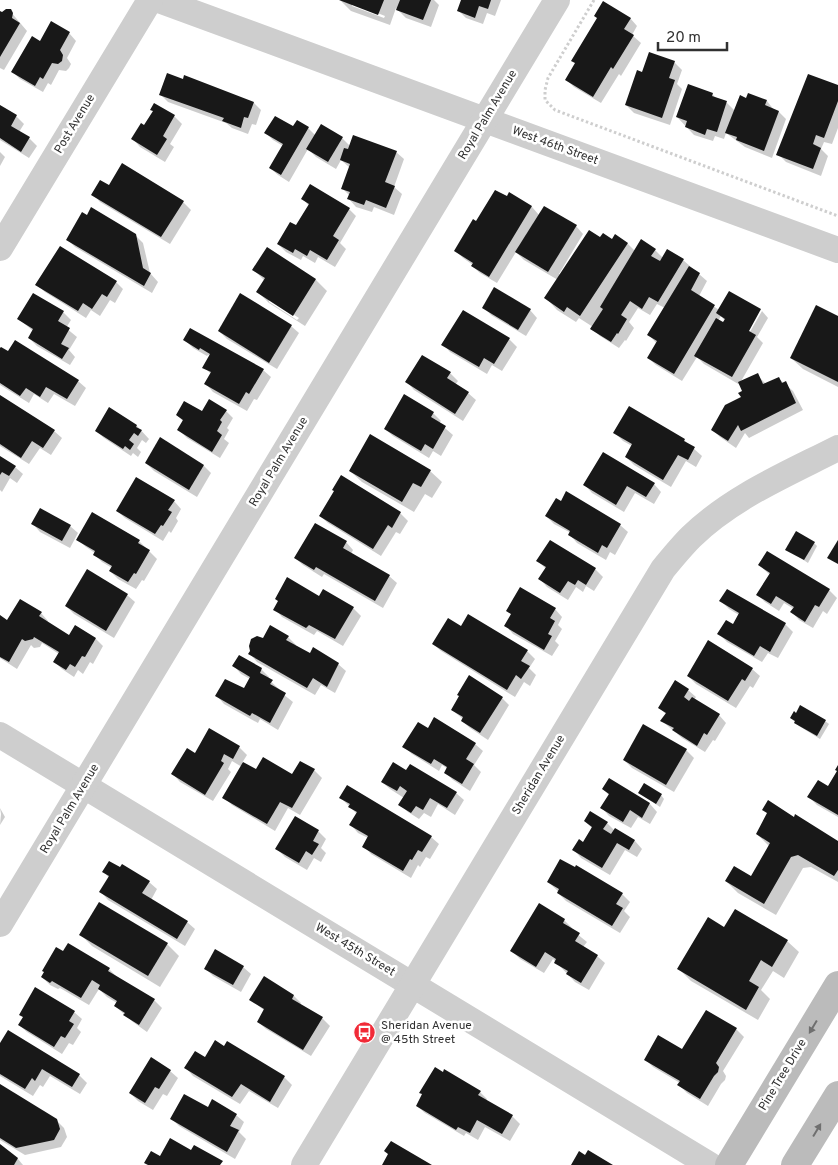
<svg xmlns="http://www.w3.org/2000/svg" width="838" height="1165" viewBox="0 0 838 1165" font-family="Overpass,sans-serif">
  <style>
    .shadow { fill: #0003; fill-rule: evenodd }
    .building { fill: #181818 }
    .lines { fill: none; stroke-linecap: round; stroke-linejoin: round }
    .path { stroke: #cecece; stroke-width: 3; stroke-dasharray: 2.5 2.5; stroke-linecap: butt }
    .minor { stroke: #cecece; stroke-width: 26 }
    .secondary { stroke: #bbb; stroke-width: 28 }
    .oneway { fill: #6f6f6f }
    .labels { text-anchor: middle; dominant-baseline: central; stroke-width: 5; stroke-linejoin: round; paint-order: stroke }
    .street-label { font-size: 12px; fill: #313131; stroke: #fff }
    .poi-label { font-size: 12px; fill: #313131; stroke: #fff; text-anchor: start }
  </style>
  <rect width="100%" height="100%" fill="#fff"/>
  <g class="shadow">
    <path d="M340 0H434L439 5 431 27 406 18 396 8 390 25 351 11ZM352 3 385 16 384 18 352 6Z"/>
    <polygon points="462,0 501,0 495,16 487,13 483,24 466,18 459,11"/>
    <polygon points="10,11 27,31 4,70 0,68 0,12 2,14"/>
    <polygon points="630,18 637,26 632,35 641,43 621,76 619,74 601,103 574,87 567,80"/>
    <polygon points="69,33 76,41 67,58 71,64 69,68 66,71 59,70 51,85 48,83 43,92 20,79 13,72 40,42"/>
    <polygon points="674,62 682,70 677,84 682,89 670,125 634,113 626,105 643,73"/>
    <polygon points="838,86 838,128 832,144 824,142 821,149 828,156 821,176 786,162 778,154"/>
    <polygon points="160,94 254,103 261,110 256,125 252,124 248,134 232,128 226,123 168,102"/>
    <polygon points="712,94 717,99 727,103 735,111 747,99 749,95 767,101 774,110 779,112 786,119 772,158 745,147 726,133 724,139 715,136 713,141 694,135 677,117"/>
    <polygon points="0,106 16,116 24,124 19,132 29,138 37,146 29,158 0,140"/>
    <polygon points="151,110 174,116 182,124 170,144 174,147 165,162 140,147 133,139 145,127 154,112"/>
    <polygon points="294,128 308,128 316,136 342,138 350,146 396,152 404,159 394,187 402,194 394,215 374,207 372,212 356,207 349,199 350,196 342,188 350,168 341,160 336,169 316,157 308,149 289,182 278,175 270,168 283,146 273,140 266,133"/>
    <polygon points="0,152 5,157 0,166"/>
    <polygon points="109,187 183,202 191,210 170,244 100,202 93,194"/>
    <path d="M510 194 532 207 539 215 576 226 583 234 559 274 561 275 601 239 628 244 635 251 655 250 663 258 683 260 707 281 699 296 719 310 729 293 761 311H759L745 336 747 337 762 311 768 318 757 337 763 343 740 383 757 375 766 384 778 378 793 391 803 410 749 438 745 433 736 448 720 437 713 430 742 398 744 392 740 385 704 364 697 357 682 381 656 365 648 358 657 344 649 335 665 308 657 304 650 315 638 308 629 322 634 328 626 341 625 340 619 348 600 336 592 329 593 327 579 318 576 322 557 310 546 298 558 280 524 260 516 252 497 283 480 273 472 266 473 265 463 258 456 251 477 222 507 198ZM721 316 725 321 723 324 718 321Z"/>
    <polygon points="303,199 349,209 356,216 340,243 346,249 335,267 318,257 315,263 303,256 301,260 286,252 278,244 296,227 309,206"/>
    <polygon points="135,235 143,243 150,273 158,282 152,293 75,247 67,239"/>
    <path d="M267 248 316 280 327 291 305 326 269 303 258 292 265 281 254 270ZM269 299 299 318 297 320 269 302Z"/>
    <polygon points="116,282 123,289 115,303 110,300 100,316 91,310 86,318 45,292 37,285"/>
    <polygon points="484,307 530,310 537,318 526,336 491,315"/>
    <polygon points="63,312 71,320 66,328 77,337 69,350 75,357 70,365 37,346 29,338 33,331 19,319"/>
    <polygon points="838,317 838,387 803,369 791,358"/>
    <polygon points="291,326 299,333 277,369 227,339 219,331"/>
    <polygon points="509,339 517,347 502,371 492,365 487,374 450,352 443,344"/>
    <polygon points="185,340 263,370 271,377 257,400 254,399 247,411 213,392 206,384 211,374 204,367 211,356 208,355 207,356 193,348"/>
    <polygon points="0,351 78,381 86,388 75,406 54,394 48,403 34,394 29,403 0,385"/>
    <polygon points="450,373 458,381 455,385 468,393 476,400 463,421 414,390 407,382"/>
    <polygon points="0,397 54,431 62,438 51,455 40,448 29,464 0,446"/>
    <polygon points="110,409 137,426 149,439 146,443 142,440 137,448 141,452 138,457 133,453 131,456 104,438 96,431"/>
    <polygon points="226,411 233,418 227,428 229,430 224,439 229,443 220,458 187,438 179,430 184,422 177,415"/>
    <polygon points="433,413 441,421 439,423 453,435 441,456 433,451 429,458 393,436 385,429"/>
    <polygon points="615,433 684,440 702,456 696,467 686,461 671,487 634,465 626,457 632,446 623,441"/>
    <polygon points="0,457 15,467 23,474 17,483 10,478 2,492 0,490"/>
    <polygon points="146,463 204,466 211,473 197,497 154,471"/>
    <polygon points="350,471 430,471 442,482 432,498 425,494 414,512 362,482"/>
    <polygon points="341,477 400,513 408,521 400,534 396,532 381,556 328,523 320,516 335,491"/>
    <polygon points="654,484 661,492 654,504 635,493 624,512 592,493 585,485"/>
    <polygon points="174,501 181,509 176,518 178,521 171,533 169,531 163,541 125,518 117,511"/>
    <polygon points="546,516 620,525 628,532 615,555 610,552 606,560 577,543 570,535 571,533 554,524"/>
    <polygon points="33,524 70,526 78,533 70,548 40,532"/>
    <polygon points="78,540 139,541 157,559 144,581 142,580 136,589 118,579 110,571 112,568 102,562 95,555 95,553 86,547"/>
    <polygon points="346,542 353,550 351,554 389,576 397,583 383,608 324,574 322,577 303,565 295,558"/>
    <polygon points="814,543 817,546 808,563 787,549"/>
    <polygon points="538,561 595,569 603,577 594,591 586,586 583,592 576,587 568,600 547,587 540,579 546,569"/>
    <polygon points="759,565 829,590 837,598 827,614 823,611 813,628 799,620 792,612 794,609 784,603 779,611 765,602 758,595 770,575"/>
    <polygon points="727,590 785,624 793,632 778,658 768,653 762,662 727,642 719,634 733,625 739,615 729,609 721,601"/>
    <polygon points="127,595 135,602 114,638 74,614 66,606"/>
    <polygon points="319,597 353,608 361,616 343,646 317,631 314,635 282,617 275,609"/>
    <polygon points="555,609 562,617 558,625 562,629 555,641 559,645 552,656 513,634 506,626"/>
    <polygon points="41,613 48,621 47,623 70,636 76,626 96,639 103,646 93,664 90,662 83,674 78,670 74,677 62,669 55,662 59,654 42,643 40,647 34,648 31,645 17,669 0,658 0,617 7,621"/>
    <polygon points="461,628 527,651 535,659 529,668 536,675 530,686 524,682 515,697 441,651 433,644"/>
    <polygon points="288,637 296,645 295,646 310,655 338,664 346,671 335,693 321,685 315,695 257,662 250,654 263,639"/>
    <polygon points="234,666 261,669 269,677 268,679 279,689 278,690 293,702 278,730 260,719 258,723 224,704 217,696 244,690 250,679 241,674"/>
    <polygon points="752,669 760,676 753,688 750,686 736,708 696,684 688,676"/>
    <polygon points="688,690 696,697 694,700 719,715 726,723 715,741 713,740 705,752 682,738 662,721 666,714 659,708"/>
    <polygon points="502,698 509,705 488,740 470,728 462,721 463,719 452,710"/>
    <polygon points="791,718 825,721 829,724 820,739 799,726"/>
    <polygon points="210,730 239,747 247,755 242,763 256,771 293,776 301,762 314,770 322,778 300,815 288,808 275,831 232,805 224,797 242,767 232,761 228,769 231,772 213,801 180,782 173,774 195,754"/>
    <polygon points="428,730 475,744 483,751 474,765 481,772 470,791 453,780 446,773 448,769 442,765 439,771 412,754 404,747"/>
    <polygon points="686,750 694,758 674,792 632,768 624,760"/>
    <polygon points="838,769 838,817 817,805 809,797 828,788"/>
    <polygon points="407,772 456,793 464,800 455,815 438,804 431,817 424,813 419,819 408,812 400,805 404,798 390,789 382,782"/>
    <polygon points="609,780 650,804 657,812 650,824 638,817 631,828 609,816 602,808 609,795 603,789"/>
    <polygon points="639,793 661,795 664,799 660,807"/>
    <polygon points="341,798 431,837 439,844 430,859 426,857 420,867 418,865 411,878 371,854 364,846 368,838 358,833 351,825 357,814"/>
    <polygon points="0,808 5,817 0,825 1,814"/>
    <polygon points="794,818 838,843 838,882 811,867 803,868 776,915 738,893 726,881 752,878 769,846 757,834"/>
    <polygon points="585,821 607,823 615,831 615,829 635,841 642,849 637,857 625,850 610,875 581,858 574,850 583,843 592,828"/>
    <polygon points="318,831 326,839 321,848 326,853 321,862 314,858 307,870 285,857 277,849"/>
    <polygon points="104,872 149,882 157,889 151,900 187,922 195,929 185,946 108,900 101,892 109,878"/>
    <polygon points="548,882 622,894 630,902 624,911 630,917 620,933 566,901 558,893 559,892"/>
    <polygon points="564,920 572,928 571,929 587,942 583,947 597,956 605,963 589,990 575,982 553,959 544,973 520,959 512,951"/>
    <polygon points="725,929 787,941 799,952 784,978 773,971 761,990 770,999 758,1020 691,981 679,969"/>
    <polygon points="81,935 167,944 179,956 160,987 92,946"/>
    <polygon points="243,967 251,974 241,992 213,976 206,969"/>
    <polygon points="109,969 117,977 154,1000 162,1008 147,1032 133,1022 115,1006 117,1003 107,997 99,989 89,1005 60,988 58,989 50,985 42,977"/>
    <polygon points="264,978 294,996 301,1003 300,1005 322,1018 330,1026 311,1056 266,1029 258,1022 265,1011 251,1000"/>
    <polygon points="707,1011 736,1029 744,1037 723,1071 726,1076 725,1080 721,1084 708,1106 687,1093 679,1085 680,1083 653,1067 645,1059 683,1051"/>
    <polygon points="74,1012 82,1019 77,1028 81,1032 73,1045 69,1043 62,1054 27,1032 19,1025 24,1018 21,1015"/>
    <polygon points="227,1043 284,1077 292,1085 278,1108 249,1091 240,1104 193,1076 186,1068 206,1059 225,1047"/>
    <polygon points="0,1046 79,1075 87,1083 80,1094 50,1076 43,1087 40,1085 33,1096 0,1076"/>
    <polygon points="170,1071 178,1078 167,1096 163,1094 153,1110 138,1101 130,1093"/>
    <polygon points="0,1086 56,1120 64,1128 67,1137 61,1147 25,1155 0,1140"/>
    <polygon points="480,1092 487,1099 486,1101 512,1116 520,1124 510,1141 485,1127 478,1140 466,1133 464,1136 425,1113 417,1106"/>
    <polygon points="236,1115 244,1122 239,1132 246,1139 235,1159 179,1126 171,1118"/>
    <polygon points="0,1146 18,1159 23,1165 0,1165"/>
  </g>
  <g class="building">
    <polygon points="339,0 384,0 378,15"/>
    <polygon points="400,0 431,0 423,20 396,10"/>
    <polygon points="461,0 491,0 488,9 479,6 475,18 457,11"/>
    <polygon points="603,1 631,18 624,29 634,35 613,69 611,67 593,97 565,80 575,63 571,61 597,18 594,16"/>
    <polygon points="6,9 11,9 13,13 12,18 20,23 0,57 0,11 2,12"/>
    <polygon points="51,21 70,32 60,50 63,55 62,61 58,64 52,63 43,79 40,77 35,86 11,72 32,36 40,41"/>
    <polygon points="649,52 675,61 669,78 675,80 662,118 625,105 637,70 642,72"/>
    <polygon points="167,73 183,79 184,75 254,102 248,118 244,117 241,128 222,121 224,118 159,95"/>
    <polygon points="808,74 838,85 838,101 824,138 816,135 813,144 821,148 813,169 776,155"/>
    <polygon points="688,84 713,93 712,96 727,101 717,132 707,129 705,135 685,127 687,121 676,117"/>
    <polygon points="748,93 767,100 765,105 779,111 764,151 736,140 737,137 725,133 740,95 746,98"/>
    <polygon points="154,103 175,115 163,136 167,139 157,155 131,139 141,123 144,125 153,111 150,110"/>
    <polygon points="0,105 17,115 11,126 30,137 21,152 0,138"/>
    <polygon points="275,116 293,126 297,120 309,127 281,175 269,168 283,144 264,133"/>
    <polygon points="321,124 343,137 328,162 306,149"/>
    <polygon points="353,135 397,151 385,182 395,186 386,208 366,200 364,205 347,199 350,192 341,189 350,164 340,160 344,148 348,149"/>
    <polygon points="122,163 184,201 161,237 91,195 100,180 109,185"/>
    <polygon points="310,184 350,208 333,236 339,240 327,260 310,250 307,256 295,249 293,253 277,244 290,222 296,225 309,204 301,199"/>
    <polygon points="495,190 507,196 509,192 532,206 489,277 471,266 473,263 454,251 473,219 476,221"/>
    <polygon points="544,206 577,225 548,272 515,252"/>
    <polygon points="91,207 136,234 143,268 151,273 144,286 66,240 82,212 87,215"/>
    <polygon points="589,230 600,237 603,233 612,239 615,234 628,243 580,316 567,307 564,312 544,298"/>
    <polygon points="641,239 656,249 651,256 660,261 667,249 684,259 658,302 649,297 642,309 630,301 621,315 627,319 618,334 617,333 611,342 590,329 603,309 600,307"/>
    <polygon points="60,246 117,281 107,297 102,294 92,309 83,303 78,311 35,285"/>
    <polygon points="267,247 316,279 293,316 256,292 265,278 252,270"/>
    <polygon points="689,266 700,273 691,290 715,305 674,374 647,358 657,341 647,335"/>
    <polygon points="494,287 531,309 518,330 482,308"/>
    <polygon points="729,291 761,309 749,331 756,335 732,377 694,356 716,318 723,322 725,319 716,313"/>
    <polygon points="33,293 64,311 58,321 70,328 61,344 69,348 62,359 28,338 33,329 17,319"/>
    <polygon points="240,293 292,325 269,363 218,331"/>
    <polygon points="816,305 838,316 838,382 790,358"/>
    <polygon points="463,310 510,338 494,364 484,358 479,367 441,345"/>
    <polygon points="190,328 264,369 249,394 246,392 239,404 204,384 211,372 202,368 210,354 200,348 199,350 183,340"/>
    <polygon points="15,340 79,380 67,399 46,387 40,397 26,388 20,396 0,383 0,348 1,347 8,351"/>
    <polygon points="422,355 451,372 447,378 469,392 455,414 405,382"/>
    <polygon points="758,373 763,384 779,377 782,383 786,381 796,403 741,431 738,425 728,441 711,430 725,405 741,397 738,393 742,391 738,382"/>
    <polygon points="404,394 434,412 431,417 446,426 433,449 425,444 421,451 384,429"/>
    <polygon points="0,395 55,430 43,448 32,441 21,458 0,444"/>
    <polygon points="209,399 227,410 220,420 222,422 217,431 222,435 212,452 177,430 183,420 176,415 184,401 202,411"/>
    <polygon points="629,406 685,439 684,441 695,447 688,460 678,455 663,480 625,457 632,444 613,433"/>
    <polygon points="109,407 137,425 136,427 142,430 138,436 134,433 129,440 134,444 130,450 125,446 123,449 95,431"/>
    <polygon points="370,434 431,470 421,487 413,483 402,502 349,471"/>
    <polygon points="160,437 204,465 189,490 145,463"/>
    <polygon points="603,452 655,483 646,497 627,486 616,505 583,485"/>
    <polygon points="0,456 16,466 9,476 2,472 0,475"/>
    <polygon points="341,475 401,512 392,528 388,525 373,549 319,516 334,491 332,490"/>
    <polygon points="136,477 175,500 168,510 172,512 163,526 161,525 155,534 116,511"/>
    <polygon points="566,491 621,524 607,548 602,545 598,553 568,535 570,531 545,516 556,498 561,501"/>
    <polygon points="40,508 71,525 62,541 31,524"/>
    <polygon points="92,512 140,540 138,543 150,550 136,574 134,573 128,582 109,571 112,566 93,555 95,551 76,540"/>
    <polygon points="315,523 347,541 343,548 390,575 375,601 316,567 314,570 294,558"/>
    <polygon points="796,531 815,542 804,560 785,550"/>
    <polygon points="550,540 596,568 586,585 578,580 575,585 568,581 560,593 538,579 546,567 536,561"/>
    <polygon points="838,540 838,564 827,558"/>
    <polygon points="767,551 830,589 819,607 815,605 805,622 790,612 794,607 776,596 771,604 756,595 770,573 758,565"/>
    <polygon points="87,569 128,594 106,631 65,606"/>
    <polygon points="287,577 319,596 323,589 354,607 335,639 309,625 306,628 273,610 278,601 275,599"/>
    <polygon points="520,587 556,608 550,618 555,621 548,634 552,636 544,650 504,626 511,614 506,611"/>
    <polygon points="727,589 786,623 770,652 760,646 754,656 717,634 726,620 733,624 739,613 719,601"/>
    <polygon points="20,599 42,612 39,616 69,635 75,625 96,638 85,657 82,656 75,667 70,664 66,670 53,662 59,652 34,637 33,639 25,641 22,639 9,662 0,657 0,615 7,620"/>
    <polygon points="468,614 528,650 521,661 530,666 521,679 516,675 507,690 432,644 448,618 461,626"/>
    <polygon points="270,625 289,636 286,640 310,653 313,647 339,663 327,687 313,678 307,688 248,654 250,651 249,646 251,639 257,636 263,638"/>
    <polygon points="708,640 753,668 745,681 742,679 728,701 687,676"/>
    <polygon points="239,655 262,668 260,673 273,680 270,684 286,693 270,723 252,713 250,716 215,696 225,679 244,688 250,677 232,666"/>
    <polygon points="469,675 503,697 480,733 461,721 463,717 451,710 459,696 457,695"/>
    <polygon points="675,680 689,689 684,697 689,701 692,697 720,714 707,735 704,733 697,746 672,730 674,728 660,721 666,713 658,708"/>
    <polygon points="800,705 826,720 817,736 794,723 795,721 790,718 794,711 796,713"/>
    <polygon points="434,717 476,743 466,759 474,764 462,784 444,773 447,767 434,759 431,764 402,747 418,722 428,728"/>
    <polygon points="643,724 687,749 666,785 623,760"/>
    <polygon points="209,728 240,746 233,759 224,754 221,761 224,763 205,795 171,774 187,748 195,753"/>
    <polygon points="263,757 292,774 300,761 315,769 292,808 280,802 267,824 222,798 243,762 256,769"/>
    <polygon points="393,762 406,770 410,764 457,792 447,808 430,798 423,810 416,806 411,813 398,805 407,791 400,786 397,791 381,782"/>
    <polygon points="838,765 838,815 807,797 818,780 828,786 837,771 835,770"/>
    <polygon points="609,778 650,803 642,818 630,810 623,822 600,808 609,794 602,789"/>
    <polygon points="644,783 662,794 656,804 638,793"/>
    <polygon points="347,785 432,836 422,852 418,850 412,860 410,859 403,871 362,847 368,836 349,825 357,812 348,807 350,804 339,798"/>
    <polygon points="768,800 794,817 795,814 838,841 838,870 834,876 798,855 791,857 764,904 725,881 734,866 751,876 770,843 756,834 767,813 762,810"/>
    <polygon points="590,811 608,822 603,829 611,834 615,828 635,840 629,850 617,843 602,868 572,850 579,839 583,842 592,827 584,821"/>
    <polygon points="295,816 319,830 313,841 319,844 312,855 306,851 299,863 275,849"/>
    <polygon points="560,859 575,867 576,865 623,893 616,904 623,908 612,926 557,893 559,889 547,882"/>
    <polygon points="109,861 120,867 122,864 150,881 142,893 188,921 177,939 99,892 109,876 102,872"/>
    <polygon points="99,902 168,943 148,976 79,935"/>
    <polygon points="539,903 565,919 563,923 580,933 575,941 598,955 581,983 566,974 568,971 554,963 556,959 545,952 536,967 510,951"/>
    <polygon points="735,909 788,940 772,967 761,960 749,981 759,987 746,1010 677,969 708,917 724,927"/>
    <polygon points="68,943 110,968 108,971 155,999 139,1025 123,1015 125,1013 114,1006 117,1001 98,989 100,985 92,980 81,998 52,981 50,983 41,977 44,972 42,971 56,947 63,951"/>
    <polygon points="215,949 244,966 233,985 204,969"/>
    <polygon points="264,976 294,995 292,999 323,1017 303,1050 257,1022 264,1009 249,1000"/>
    <polygon points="35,987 75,1011 69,1021 74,1024 65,1038 61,1036 54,1047 18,1025 23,1017 19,1015"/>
    <polygon points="706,1010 737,1028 716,1063 719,1067 718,1072 714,1076 700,1099 677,1085 680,1081 644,1060 658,1035 682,1049"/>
    <polygon points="8,1030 80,1074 72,1087 42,1069 35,1081 32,1078 25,1089 0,1074 0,1043"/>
    <polygon points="215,1040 224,1046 227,1041 285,1076 270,1102 241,1084 232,1097 184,1068 195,1051 205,1057"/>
    <polygon points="151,1057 171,1070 159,1089 155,1087 145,1103 129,1093"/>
    <polygon points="435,1067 443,1072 444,1069 481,1091 478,1095 513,1115 502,1134 477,1120 470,1133 458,1127 456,1130 416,1106 422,1094 419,1093"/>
    <polygon points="0,1084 57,1119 60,1129 54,1140 16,1148 0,1138"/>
    <polygon points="184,1094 208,1107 212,1099 237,1114 230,1126 239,1130 227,1152 170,1119"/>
    <polygon points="170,1138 191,1150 194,1145 223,1161 220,1165 148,1165 144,1163 151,1151 160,1156"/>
    <polygon points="391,1141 432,1165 382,1165 388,1154 384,1151"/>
    <polygon points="0,1144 18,1158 14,1165 0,1165"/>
    <polygon points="588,1150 613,1165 571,1165 579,1151 585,1155"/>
  </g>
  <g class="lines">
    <polyline class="path" points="594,0 548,78 545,90 545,100 555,110 838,216"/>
    <g class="minor">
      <polyline points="159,0 838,250"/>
      <polyline points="0,248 150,0"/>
      <polyline points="0,735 710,1165"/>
      <polyline points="0,924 557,0"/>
      <path d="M304 1165 663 569C672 558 681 547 691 537 732 497 787 474 838 448"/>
    </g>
    <g class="secondary">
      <polyline points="729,1165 838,985"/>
      <polyline points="795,1165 838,1095"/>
    </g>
  </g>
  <defs><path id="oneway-solid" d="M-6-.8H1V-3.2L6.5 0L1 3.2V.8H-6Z" transform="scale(1.25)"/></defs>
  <g class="oneway">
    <use href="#oneway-solid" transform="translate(813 1027) rotate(121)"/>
    <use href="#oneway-solid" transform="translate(817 1130) rotate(-59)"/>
  </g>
  <defs>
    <symbol id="bus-disc" viewBox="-11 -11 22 22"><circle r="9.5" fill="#f12a37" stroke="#fff"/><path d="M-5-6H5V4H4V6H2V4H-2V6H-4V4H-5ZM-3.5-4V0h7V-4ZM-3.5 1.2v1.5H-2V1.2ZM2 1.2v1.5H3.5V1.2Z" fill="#fff"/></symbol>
  </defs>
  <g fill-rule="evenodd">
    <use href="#bus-disc" x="352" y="1020" width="25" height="25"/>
  </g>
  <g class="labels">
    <g class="street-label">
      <text transform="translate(488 115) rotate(-59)">Royal Palm Avenue</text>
      <text transform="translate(75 124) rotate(-59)">Post Avenue</text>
      <text transform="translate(555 146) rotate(20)">West 46th Street</text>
      <text transform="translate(279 462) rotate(-59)">Royal Palm Avenue</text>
      <text transform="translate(539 775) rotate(-59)">Sheridan Avenue</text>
      <text transform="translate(70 809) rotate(-59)">Royal Palm Avenue</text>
      <text transform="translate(355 950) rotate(31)">West 45th Street</text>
      <text transform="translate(783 1075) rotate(-59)">Pine Tree Drive</text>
    </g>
    <g class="poi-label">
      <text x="381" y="1026">Sheridan Avenue<tspan x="381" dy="14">@ 45th Street</tspan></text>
    </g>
  </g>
  <path d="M658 42v8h69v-8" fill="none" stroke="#313131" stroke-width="2.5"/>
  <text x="666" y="42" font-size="15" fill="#313131" stroke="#ffffff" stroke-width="4" paint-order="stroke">20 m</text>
</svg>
